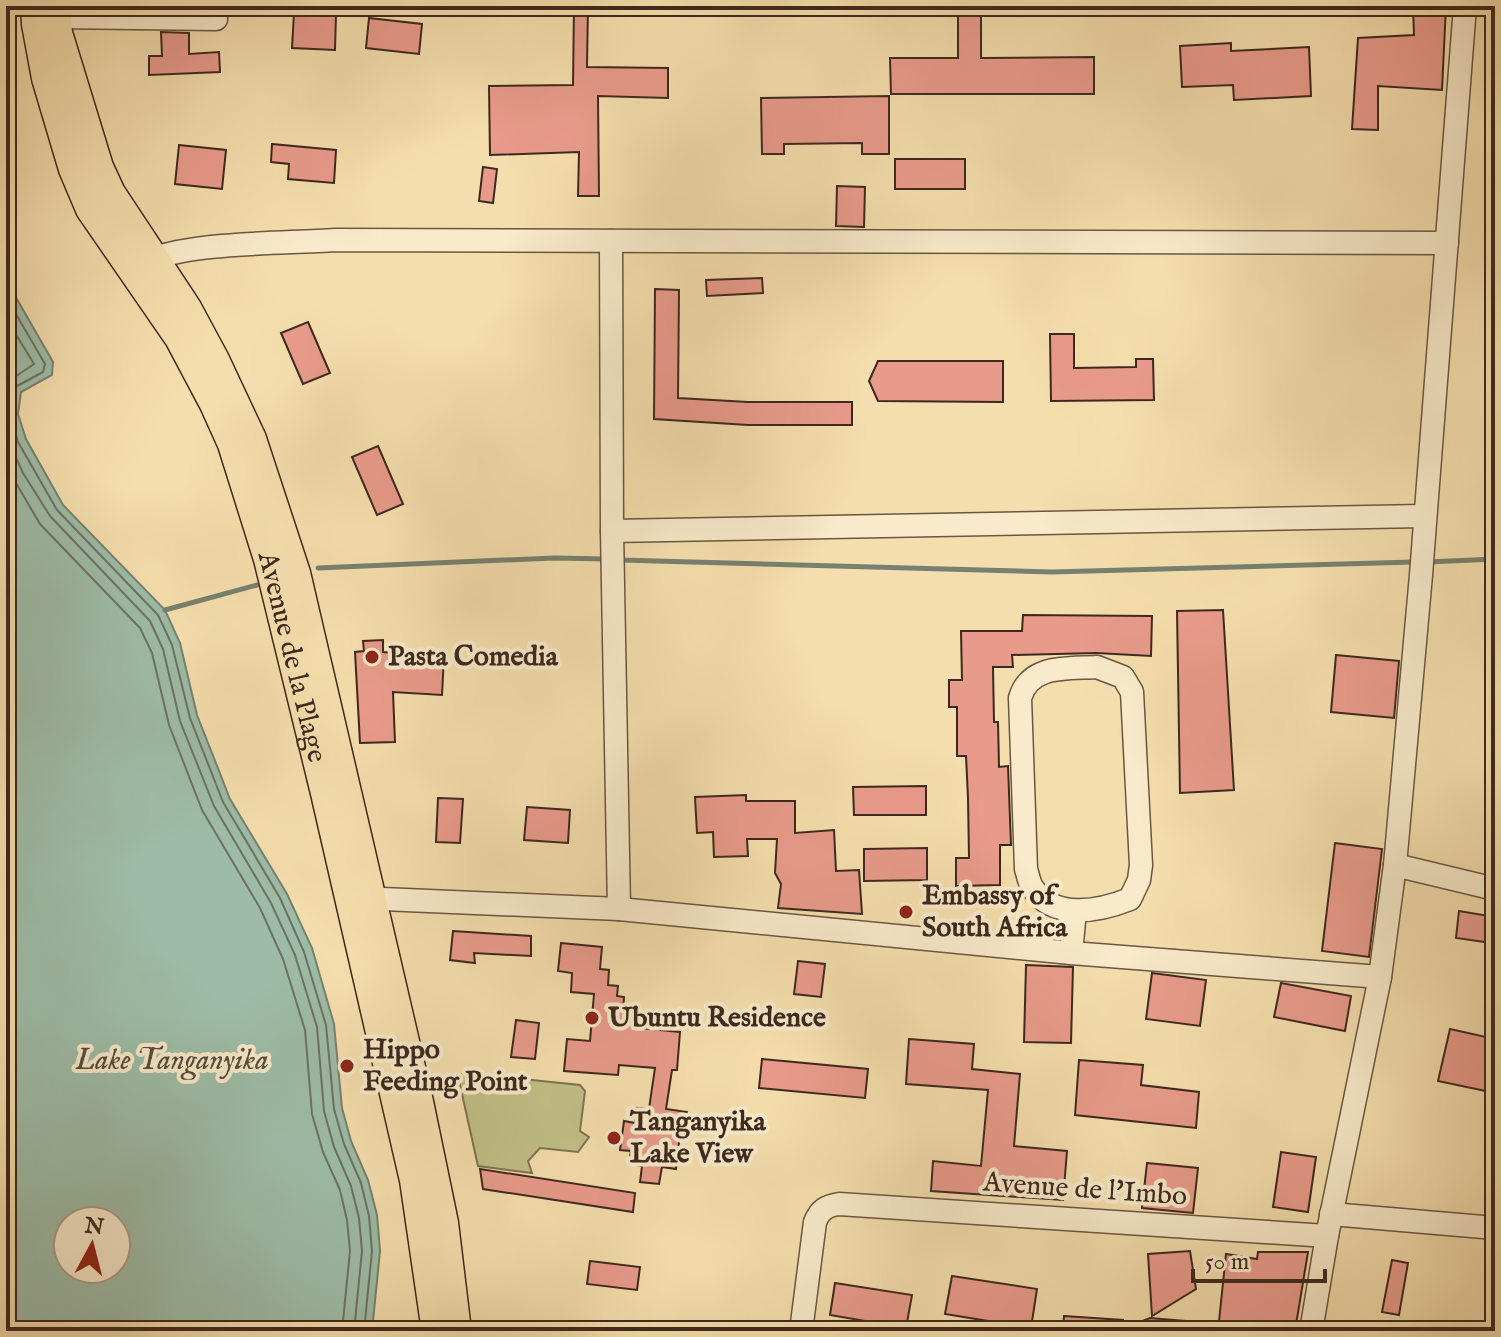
<svg xmlns="http://www.w3.org/2000/svg" width="1501" height="1337" viewBox="0 0 1501 1337" font-family="'IM FELL English',serif">
  <style>
    .green { fill: #c1c086; stroke: #7f7452; stroke-width: 2 }
    .water { fill: #9dbca7; stroke: #778170; stroke-width: 2; fill-rule: evenodd }
    .lines { fill: none; stroke-linecap: round; stroke-linejoin: round }
    .shore { stroke: #6d7262; stroke-width: 2 }
    .stream { stroke: #778170; stroke-width: 5 }
    .building { fill: #e99b8b; stroke: #3d281e; stroke-width: 2 }
    .minor-casing { stroke: #6b5642; stroke-width: 25 }
    .major-casing { stroke: #3d281e; stroke-width: 31 }
    .minor { stroke: #f8eaca; stroke-width: 22 }
    .major { stroke: #f5dead; stroke-width: 28 }
    .poi-dot { fill: #8f2418; stroke: #f8eaca; stroke-width: 3 }
    .labels { text-anchor: middle; dominant-baseline: central; stroke-width: 8; stroke-linejoin: round; paint-order: stroke }
    .street-label { font-size: 28px; fill: #3d281e; stroke: #f8eaca }
    .poi-label { font-size: 28px; font-weight: bold; fill: #3d281e; stroke: #f8eaca; text-anchor: start }
    .water-label { font-size: 30px; font-style: italic; fill: #554d40; stroke: #f8eaca }
  </style>
  <rect width="100%" height="100%" fill="#f5dead"/>
  <filter id="stains"><feTurbulence type="fractalNoise" baseFrequency=".0025" numOctaves="4"/><feColorMatrix values="0 0 0 0 .2 0 0 0 0 .09 0 0 0 0 .02 0 0 0 .5 -.17"/></filter>
  <radialGradient id="worn" r=".72"><stop offset=".6" stop-color="#630" stop-opacity="0"/><stop offset="1" stop-color="#630" stop-opacity=".3"/></radialGradient>
  <polygon class="green" points="464,1073 580,1085 585,1091 580,1131 589,1137 578,1152 540,1148 528,1161 532,1173 478,1166 458,1076"/>
  <path class="water" d="M6 280 53 362 52 375 21 392 18 414 26 439 63 505 165 610 180 643 197 715 230 799 287 894 312 948 334 1024 342 1108 351 1141 368 1180 377 1215 380 1251 372 1331H6ZM68 1221H116V1269H68Z"/>
  <g class="lines">
    <g class="shore">
      <polyline points="6,297 45,364 43,372 17,386 11,395 10,415 18,442 57,510 158,615 172,645 190,718 223,802 280,898 304,952 326,1025 334,1109 344,1144 361,1183 369,1216 372,1251 364,1331"/>
      <polyline points="6,318 34,364 6,383"/>
      <polyline points="6,436 23,473 50,516 150,621 163,649 180,721 214,806 271,903 295,955 317,1027 324,1111 334,1147 351,1186 359,1218 362,1251 354,1331"/>
      <polyline points="6,466 40,524 140,628 152,653 169,725 202,810 260,908 283,959 305,1030 312,1114 323,1152 340,1190 347,1220 350,1251 342,1331"/>
    </g>
    <g class="stream">
      <polyline points="620,560 1052,572 1414,562"/>
      <polyline points="1428,562 1495,559"/>
      <polyline points="318,568 554,558 606,559"/>
      <polyline points="165,610 257,585"/>
    </g>
  </g>
  <g class="building">
    <polygon points="574,6 588,6 587,67 668,68 668,98 598,96 599,196 578,196 579,152 490,155 489,86 573,85"/>
    <polygon points="1413,6 1446,6 1442,90 1378,86 1378,130 1352,129 1358,38 1414,35"/>
    <polygon points="958,7 981,7 981,58 1094,57 1094,94 891,94 890,58 958,58"/>
    <polygon points="294,13 336,14 335,50 292,48"/>
    <polygon points="369,18 422,24 419,54 366,48"/>
    <polygon points="161,32 189,33 189,54 219,52 220,72 149,75 149,56 162,56"/>
    <polygon points="1231,43 1231,51 1309,47 1311,96 1234,100 1233,85 1182,87 1180,46"/>
    <polygon points="889,96 889,154 862,154 862,143 784,144 784,154 762,154 761,98"/>
    <polygon points="272,144 336,150 334,183 288,179 289,164 271,162"/>
    <polygon points="179,145 226,150 222,189 175,184"/>
    <rect x="895" y="159" width="70" height="30"/>
    <polygon points="483,167 497,169 493,203 479,201"/>
    <polygon points="837,186 865,187 864,227 836,226"/>
    <polygon points="762,278 763,293 707,296 706,280"/>
    <polygon points="655,289 679,290 678,398 748,402 852,402 852,425 748,425 654,419"/>
    <polygon points="308,322 330,373 303,384 281,333"/>
    <polygon points="1050,334 1074,334 1074,368 1136,367 1136,359 1153,359 1154,400 1051,401"/>
    <polygon points="878,361 1003,361 1003,402 878,401 869,381"/>
    <polygon points="378,446 403,504 377,515 352,457"/>
    <polygon points="1223,610 1234,790 1180,793 1177,611"/>
    <polygon points="1023,615 1152,616 1151,656 1096,653 1012,655 1013,667 993,667 994,722 998,722 999,767 1008,766 1011,845 1000,845 1000,885 956,886 956,858 969,858 968,798 966,756 957,756 957,707 949,707 949,680 962,680 961,631 1022,631"/>
    <polygon points="383,640 383,652 444,656 442,695 393,692 395,742 360,743 355,652 364,651 363,641"/>
    <polygon points="1336,655 1399,661 1394,718 1331,712"/>
    <polygon points="926,786 926,815 854,815 853,787"/>
    <polygon points="746,795 746,801 795,801 795,833 834,830 836,871 859,870 862,914 778,908 781,884 775,873 777,839 747,839 748,856 714,857 713,832 697,833 695,797"/>
    <polygon points="438,798 463,799 460,843 436,842"/>
    <polygon points="527,807 570,810 568,843 524,840"/>
    <polygon points="1335,843 1382,849 1369,957 1322,951"/>
    <polygon points="927,848 927,880 864,881 864,849"/>
    <polygon points="1459,911 1495,917 1492,943 1456,938"/>
    <polygon points="453,931 531,936 531,956 474,953 475,963 450,960"/>
    <polygon points="561,943 602,947 600,969 609,970 608,985 618,986 617,996 624,997 623,1014 632,1014 631,1027 680,1032 677,1070 672,1070 666,1109 687,1112 684,1134 680,1134 676,1169 662,1167 659,1184 640,1182 642,1166 629,1164 631,1151 620,1150 624,1121 635,1123 636,1108 649,1109 655,1068 619,1065 618,1075 564,1071 567,1039 590,1041 594,994 571,992 572,973 558,971"/>
    <polygon points="798,961 825,964 821,997 794,994"/>
    <polygon points="1026,965 1073,967 1071,1043 1024,1042"/>
    <polygon points="1152,973 1206,980 1200,1026 1146,1019"/>
    <polygon points="1281,983 1351,996 1345,1031 1274,1017"/>
    <polygon points="516,1020 539,1023 535,1059 511,1057"/>
    <polygon points="1450,1029 1495,1039 1495,1093 1438,1081"/>
    <polygon points="909,1039 974,1044 972,1069 1020,1074 1014,1146 1067,1151 1063,1200 931,1191 933,1161 981,1166 988,1090 906,1084"/>
    <polygon points="762,1059 868,1069 865,1098 759,1088"/>
    <polygon points="1079,1060 1143,1065 1141,1085 1199,1092 1196,1128 1075,1115"/>
    <polygon points="1281,1152 1316,1157 1308,1212 1273,1207"/>
    <polygon points="1147,1163 1198,1168 1193,1213 1142,1208"/>
    <polygon points="480,1169 635,1193 633,1212 483,1189"/>
    <polygon points="1190,1251 1196,1289 1152,1316 1148,1254"/>
    <polygon points="1258,1252 1308,1252 1295,1331 1218,1331 1226,1254 1257,1259"/>
    <polygon points="1392,1260 1408,1263 1399,1315 1382,1312"/>
    <polygon points="590,1261 640,1267 637,1290 587,1284"/>
    <polygon points="952,1276 1037,1289 1031,1328 945,1314"/>
    <polygon points="835,1283 912,1295 906,1328 830,1315"/>
    <polygon points="1064,1316 1123,1320 1122,1329 1150,1318 1185,1321 1184,1331 1063,1331"/>
  </g>
  <g class="lines">
    <defs>
      <g id="minor">
        <polyline points="56,17 216,19"/>
        <polyline points="611,241 612,531 619,909"/>
        <path d="M140 264C186 241 282 244 335 240L1447 243"/>
        <polyline points="612,531 1424,516"/>
        <path d="M1097 667 1123 677 1132 692 1141 865 1139 880 1130 899C1100 911 1053 921 1032 887 1029 882 1028 875 1026 869L1020 698C1030 664 1067 669 1097 667Z"/>
        <polyline points="1395,865 1495,889"/>
        <polyline points="359,898 619,909 1071,953 1380,977"/>
        <polyline points="1071,953 1075,911"/>
        <polyline points="1331,1214 1495,1228"/>
        <path d="M801 1331 815 1222C820 1210 826 1206 839 1204L1327 1236"/>
        <polyline points="1311,1331 1327,1236 1380,977 1395,865 1421,575 1465,6"/>
      </g>
      <g id="major">
        <path id="s1" d="M35 6 36 24 46 78 73 169 90 209 179 338 214 404 232 444 268 559 325 793 414 1180 436 1331"/>
        <polyline points="56,6 58,33 99,167 111,193 187,308 215,360 252,439 296,573 419,1102 444,1223 457,1331"/>
      </g>
    </defs>
    <use href="#minor" class="minor-casing"/>
    <use href="#major" class="major-casing"/>
    <use href="#minor" class="minor"/>
    <use href="#major" class="major"/>
  </g>
  <g class="poi-dot">
    <circle cx="372" cy="657" r="8"/>
    <circle cx="906" cy="912" r="8"/>
    <circle cx="592" cy="1018" r="8"/>
    <circle cx="347" cy="1066" r="8"/>
    <circle cx="614" cy="1138" r="8"/>
  </g>
  <g class="labels">
    <g class="street-label">
      <text stroke="none"><textPath href="#s1" startOffset="708">Avenue de la Plage</textPath></text>
      <text transform="translate(1085 1190) rotate(4)">Avenue de l'Imbo</text>
    </g>
    <g class="poi-label">
      <text x="388" y="657">Pasta Comedia</text>
      <text x="922" y="896">Embassy of<tspan x="922" dy="32">South Africa</tspan></text>
      <text x="608" y="1018">Ubuntu Residence</text>
      <text x="363" y="1050">Hippo<tspan x="363" dy="32">Feeding Point</tspan></text>
      <text x="630" y="1122">Tanganyika<tspan x="630" dy="32">Lake View</tspan></text>
    </g>
    <g class="water-label">
      <text x="172" y="1061">Lake Tanganyika</text>
    </g>
  </g>
  <rect width="1501" height="1337" fill="none" stroke="#f5dead" stroke-width="32"/>
  <rect x="8" y="8" width="1485" height="1321" fill="none" stroke="#3d281e" stroke-width="4"/>
  <rect x="16" y="16" width="1469" height="1305" fill="none" stroke="#3d281e" stroke-width="2"/>
  <g transform="translate(92 1245) rotate(7)"><circle r="38" fill="#f8eaca" stroke="#ad9c85" stroke-width="2"/>
  <path d="M0-6L14 30L0 20L-14 30Z" fill="#8f2418"/>
  <text y="-12" font-size="22" font-weight="bold" text-anchor="middle" fill="#3d281e">N</text>
  </g>
  <path d="M1193 1269v12h132v-12" fill="none" stroke="#3d281e" stroke-width="4"/>
  <text x="1205" y="1269" font-size="24" fill="#3d281e" stroke="#f8eaca" stroke-width="6" paint-order="stroke">50 m</text>
  <rect width="100%" height="100%" filter="url(#stains)"/>
  <rect width="100%" height="100%" fill="url(#worn)"/>
</svg>
